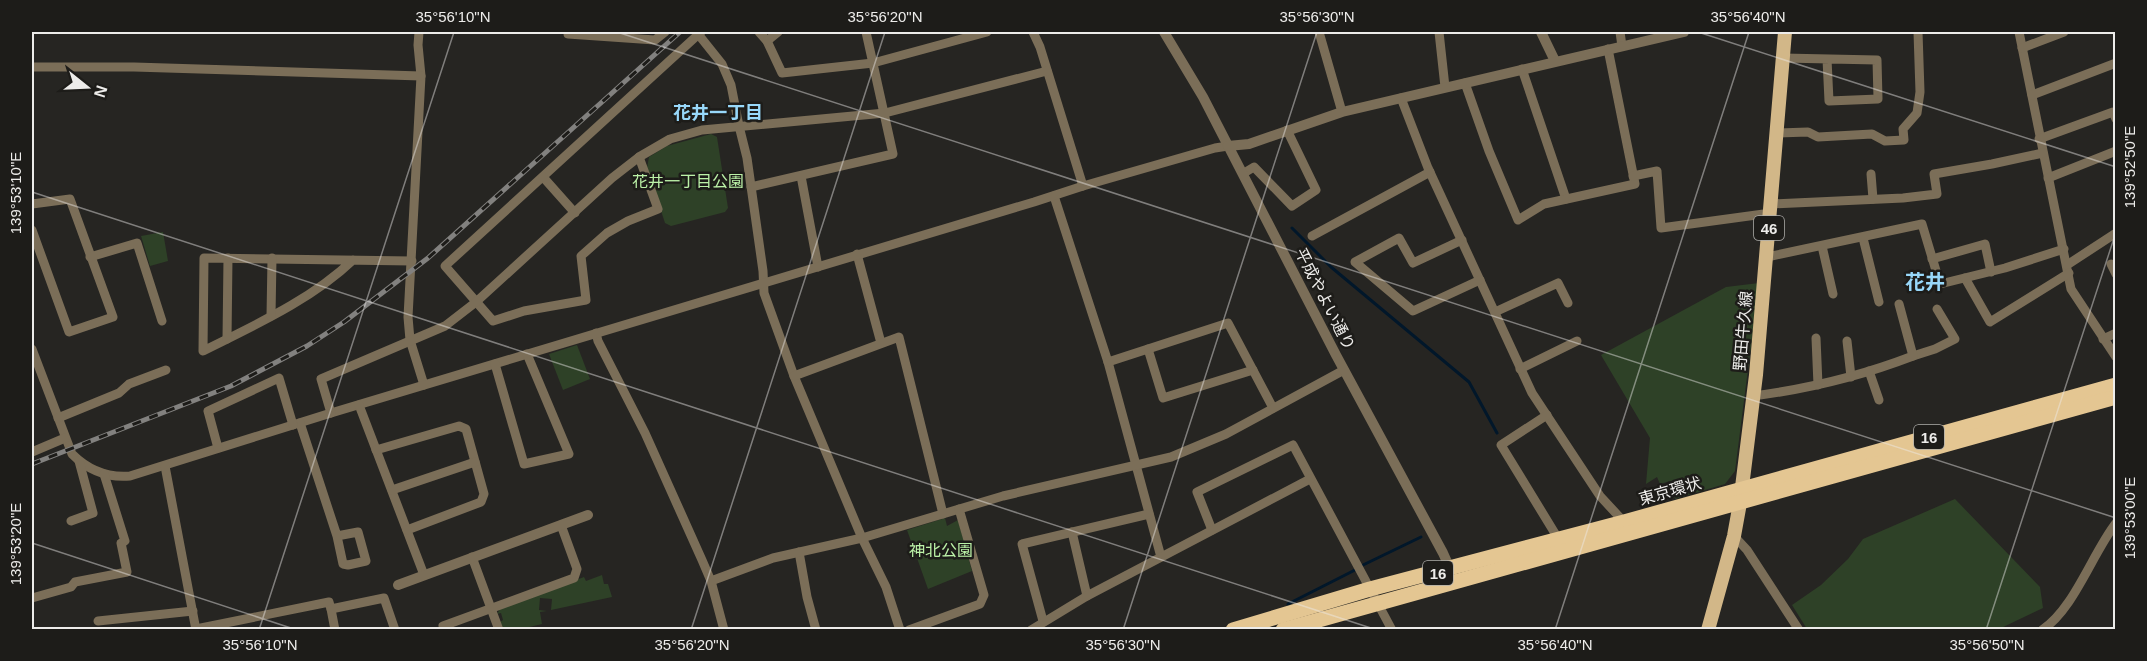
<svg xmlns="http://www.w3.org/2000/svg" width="2147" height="661" viewBox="0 0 2147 661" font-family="Helvetica,'Noto Sans JP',sans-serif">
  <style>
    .green { fill: #2e4127 }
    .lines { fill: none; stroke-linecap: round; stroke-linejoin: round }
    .stream { stroke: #01172a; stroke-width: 3 }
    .minor { stroke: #7b6e58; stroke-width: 9 }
    .tertiary { stroke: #7b6e58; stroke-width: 10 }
    .primary { stroke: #d2b788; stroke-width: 14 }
    .trunk { stroke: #e4c692; stroke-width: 15 }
    .rail-casing { stroke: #82817f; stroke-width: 5 }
    .rail { stroke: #1d1c19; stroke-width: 3; stroke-dasharray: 9; stroke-linecap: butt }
    .ticks { fill: none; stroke: #edecea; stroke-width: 1.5; stroke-opacity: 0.45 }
    .labels { text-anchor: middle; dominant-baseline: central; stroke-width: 5; stroke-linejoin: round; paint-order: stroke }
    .shield { fill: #1d1c19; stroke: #afaeab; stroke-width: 1.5 }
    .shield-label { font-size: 15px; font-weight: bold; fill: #edecea }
    .park-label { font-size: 16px; fill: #bbf1a7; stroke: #1d1c19 }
    .street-label { font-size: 16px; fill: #edecea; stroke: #1d1c19 }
    .neighbourhood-label { font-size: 18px; font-weight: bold; fill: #98d8fa; stroke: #1d1c19 }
    .quarter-label { font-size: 20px; font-weight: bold; fill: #98d8fa; stroke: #1d1c19 }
    .neatline { fill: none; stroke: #edecea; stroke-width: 2 }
    .ticks-label { font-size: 15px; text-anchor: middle; fill: #edecea }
  </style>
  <rect width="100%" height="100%" fill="#262522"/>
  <g class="green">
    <polygon points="711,134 717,137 728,208 725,212 671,226 665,223 647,168 649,157 667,146"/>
    <polygon points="163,232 168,261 150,266 141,236"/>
    <polygon points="1759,283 1735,471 1725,484 1675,499 1670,481 1660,484 1657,477 1646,484 1650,438 1601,355 1726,287"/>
    <polygon points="577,345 590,379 563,390 549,354"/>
    <polygon points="1955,499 2040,587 2043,608 1999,629 1807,629 1792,605 1821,585 1848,559 1863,539"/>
    <polygon points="945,518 947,526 958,520 972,571 928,589 907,530"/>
    <polygon points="602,575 604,584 608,584 612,597 551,610 552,599 540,598 539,610 547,611 540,612 542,624 521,629 503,629 500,622 503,620 501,613 497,614 500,609 584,577 586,581"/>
  </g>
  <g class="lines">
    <g class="stream">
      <polyline points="1292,228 1331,267 1469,382 1497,433"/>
      <polyline points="1363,565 1421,537"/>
      <polyline points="1288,604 1355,570"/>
    </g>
    <g class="minor">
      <polyline points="419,32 418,45 421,76 408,317 410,340 424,385"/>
      <polyline points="568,32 568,34 655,40 665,32"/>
      <polyline points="759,32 767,41 782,73 873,63 987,32"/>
      <polyline points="1033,32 1040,47 1083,186"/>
      <polyline points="1319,32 1342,112"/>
      <polyline points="1439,32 1445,87"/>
      <polyline points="1620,32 1622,46"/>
      <polyline points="2019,32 2071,289 2116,357"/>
      <polyline points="698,34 722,64 731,85 739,126 747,158 763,271 764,293 794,376 862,538 886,587 900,630"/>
      <polyline points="767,41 778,32"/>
      <polyline points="2022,48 2064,32"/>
      <polyline points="1783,58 1877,60 1878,99 1829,101 1827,59"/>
      <polyline points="32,67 134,67 421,76"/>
      <polyline points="1522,69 1566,199"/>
      <polyline points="1465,83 1489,151 1518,220 1544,204 1635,184 1608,49"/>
      <polyline points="2032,95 2116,63"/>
      <polyline points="1401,98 1428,168 1532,393 1600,496 1624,522"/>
      <polyline points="1777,133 1808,132 1818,137 1872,134 1885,141 1904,140 1903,129 1917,113 1920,92 1918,32"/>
      <polyline points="2039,139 2113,112 2116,119"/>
      <polyline points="639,157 658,209 628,221 607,233 581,256 586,300 524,311 493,321 445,266 701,32"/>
      <polyline points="1244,173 1254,167 1292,206 1316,190 1287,130"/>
      <polyline points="1871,174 1873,199"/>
      <polyline points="801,176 818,267"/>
      <polyline points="1633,176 1657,171 1661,228 1771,213"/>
      <polyline points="543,177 575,213"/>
      <polyline points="2048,178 2116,151"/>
      <polyline points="751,187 893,154 866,32"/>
      <polyline points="1054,196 1108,362 1161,557"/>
      <polyline points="32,204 70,199 113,317 69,332 32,230"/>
      <polyline points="1771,204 1903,198 1937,194 1934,174 1992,164 2043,153"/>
      <polyline points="1312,236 1430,172"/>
      <polyline points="1863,238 1879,302"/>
      <polyline points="1462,240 1413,263 1399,238 1355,262 1413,311 1480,280"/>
      <polyline points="1822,246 1833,294"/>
      <polyline points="857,254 881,343"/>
      <polyline points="90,257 137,243 162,321"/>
      <polyline points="1767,257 1922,224 1940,284 2005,268 2064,249"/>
      <polyline points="1932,259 1985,244 1991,272"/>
      <path d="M353 260C311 300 255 325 203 351L204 258 412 261"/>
      <polyline points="2111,264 2116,274"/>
      <polyline points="2067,265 2116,233"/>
      <polyline points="1965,278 1990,322 2069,273"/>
      <polyline points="1495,312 1558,283 1568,303"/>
      <polyline points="271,316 272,258"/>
      <polyline points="596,333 598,341 645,433 702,560 711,581 724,630"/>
      <polyline points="1816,338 1818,385"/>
      <polyline points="227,339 228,258"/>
      <polyline points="2103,339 2116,333"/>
      <polyline points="1847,341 1851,377"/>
      <path d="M32 349 72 454C88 470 107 478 130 476L331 413 1034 202 1083 186 1215 148 1228 146"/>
      <polyline points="1148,349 1163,398 1253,370"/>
      <polyline points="1913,356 1935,349 1955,339 1937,309"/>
      <polyline points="1108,362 1228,323 1273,408"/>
      <polyline points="495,364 524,464 569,454 527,354"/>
      <polyline points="1520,369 1577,341"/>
      <polyline points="1869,371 1879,400"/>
      <polyline points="794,376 899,337 943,514"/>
      <path d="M1753 396C1808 389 1861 376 1913 356L1899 304"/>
      <polyline points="359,405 424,575"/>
      <polyline points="331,413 321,379 445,326 476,302 612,178 639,157 670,139 702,130 885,113 1047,71"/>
      <polyline points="1547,415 1501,445 1559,540"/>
      <polyline points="58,418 119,393 129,384 166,370"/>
      <polyline points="300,423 337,536 343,564 348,565 366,561 358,532 337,536"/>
      <polyline points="218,448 208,411 279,378 293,425"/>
      <polyline points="376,450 459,426 466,429 484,494 481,502 407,530"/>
      <polyline points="32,452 65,438"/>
      <polyline points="165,466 196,630"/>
      <polyline points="392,490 475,462"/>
      <polyline points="71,521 93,513 79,461"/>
      <polyline points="1212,530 1197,492 1293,445 1392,630"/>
      <polyline points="1072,532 1087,596"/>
      <polyline points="1734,536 1747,550 1799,630"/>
      <polyline points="799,552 807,597 816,630"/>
      <polyline points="472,557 499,630"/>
      <polyline points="711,581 773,558 862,538 1003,496 1171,457 1226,434 1344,370"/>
      <polyline points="32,598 71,587 75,582 127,572 121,543 125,541 104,474"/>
      <polyline points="98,621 193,611"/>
      <polyline points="1043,621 1022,544 1149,514"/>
      <polyline points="196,629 329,602 331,609"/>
      <polyline points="335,630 331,609 384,598 395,630"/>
      <polyline points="444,630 443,626 574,578 577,569 561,525"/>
      <polyline points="909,630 980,604 984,595 959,509"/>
      <polyline points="1031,630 1087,596 1310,479"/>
      <path d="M2042 630C2074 609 2092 554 2116 523"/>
    </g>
    <g class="tertiary">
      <polyline points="1164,32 1203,97 1336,355 1443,553 1452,573"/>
      <polyline points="1541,32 1555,61"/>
      <polyline points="1228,146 1249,144 1342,112 1684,32"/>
      <polyline points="398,585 588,515"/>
    </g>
    <polyline class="primary" points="1708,630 1734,536 1740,503 1756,375 1785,32"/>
    <g class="trunk">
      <polyline points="1233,630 1370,589 1624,522 2116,385"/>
      <polyline points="1283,630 2116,397"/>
    </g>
    <defs>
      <polyline id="rail" points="32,464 231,386 307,346 344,322 428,258 680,32"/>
    </defs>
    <use href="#rail" class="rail-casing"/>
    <use href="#rail" class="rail"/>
  </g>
  <path class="ticks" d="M617 32 2116 518M1698 32 2116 167M32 192 1377 630M32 543 297 630M259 630 454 32M691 630 885 32M1123 630 1317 32M1555 630 1749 32M1986 630 2116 232"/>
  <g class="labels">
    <g class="shield">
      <rect x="1754" y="216" width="30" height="24" rx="4.5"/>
      <rect x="1914" y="425" width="30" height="24" rx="4.5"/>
      <rect x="1423" y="561" width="30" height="24" rx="4.5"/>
    </g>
    <g class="shield-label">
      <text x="1769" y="228">46</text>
      <text x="1929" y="437">16</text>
      <text x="1438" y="573">16</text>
    </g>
    <g class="park-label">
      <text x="688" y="181">花井一丁目公園</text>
      <text x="941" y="550">神北公園</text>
    </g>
    <g class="street-label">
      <text transform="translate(1325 299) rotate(63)">平成やよい通り</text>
      <text transform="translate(1743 331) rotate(-85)">野田牛久線</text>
      <text transform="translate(1670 491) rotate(-16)">東京環状</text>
    </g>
    <g class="neighbourhood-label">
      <text x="718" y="113">花井一丁目</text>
    </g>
    <g class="quarter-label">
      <text x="1925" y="282">花井</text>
    </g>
  </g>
  <rect width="2147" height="661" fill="none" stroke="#1d1c19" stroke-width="66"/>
  <g transform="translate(87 87) rotate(108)" stroke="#1d1c19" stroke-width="4.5" paint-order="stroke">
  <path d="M0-4.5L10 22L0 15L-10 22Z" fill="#edecea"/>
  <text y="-9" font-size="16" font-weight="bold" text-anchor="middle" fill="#edecea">N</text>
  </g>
  <rect x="33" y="33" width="2081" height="595" class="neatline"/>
  <g class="ticks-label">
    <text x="453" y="22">35°56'10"N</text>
    <text x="885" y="22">35°56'20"N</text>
    <text x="1317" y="22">35°56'30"N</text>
    <text x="1748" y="22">35°56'40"N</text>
    <text transform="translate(2130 167) rotate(-90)" y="5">139°52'50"E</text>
    <text transform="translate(16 193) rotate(-90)" y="5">139°53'10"E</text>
    <text transform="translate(2130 518) rotate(-90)" y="5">139°53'00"E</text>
    <text transform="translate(16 544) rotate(-90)" y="5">139°53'20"E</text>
    <text x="260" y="650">35°56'10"N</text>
    <text x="692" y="650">35°56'20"N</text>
    <text x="1123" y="650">35°56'30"N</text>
    <text x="1555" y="650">35°56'40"N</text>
    <text x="1987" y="650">35°56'50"N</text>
  </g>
</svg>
